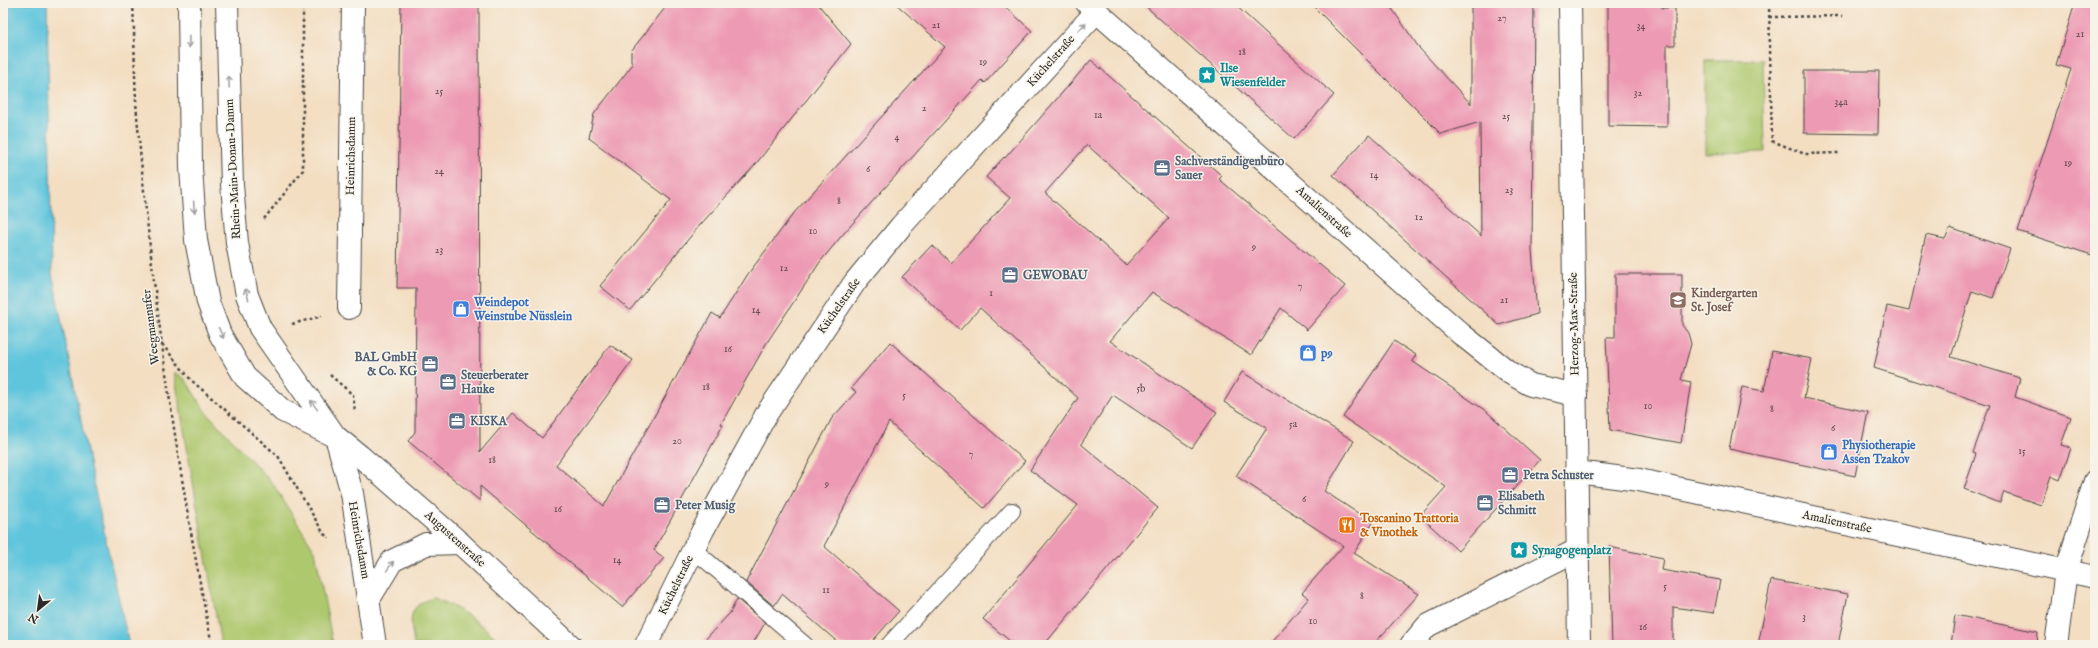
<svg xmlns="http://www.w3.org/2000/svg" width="2098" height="648" viewBox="0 0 2098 648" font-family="'IM FELL English',serif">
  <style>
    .green { fill: #aec86e; stroke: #6c7a4c }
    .water { fill: #5fc5dd; stroke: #457884 }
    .building { fill: #ed9ab4; fill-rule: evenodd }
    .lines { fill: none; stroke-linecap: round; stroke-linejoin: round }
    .service-casing { stroke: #494642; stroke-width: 18 }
    .minor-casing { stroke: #494642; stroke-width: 24 }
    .tertiary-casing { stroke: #494642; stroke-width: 24 }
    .path { stroke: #494642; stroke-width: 2.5; stroke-dasharray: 3 3; stroke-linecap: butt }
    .service { stroke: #fff; stroke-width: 16 }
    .minor { stroke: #fff; stroke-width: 22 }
    .tertiary { stroke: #fff; stroke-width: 22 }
    .oneway { stroke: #a0a0a0 }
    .labels { text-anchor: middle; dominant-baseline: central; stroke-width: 3; stroke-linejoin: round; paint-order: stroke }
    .number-label { font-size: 10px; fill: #5c474d }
    .street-label { font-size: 12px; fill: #2b2b2b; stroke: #f7f3e8 }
    .culture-label { font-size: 12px; font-weight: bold; fill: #0d838f; stroke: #f7f3e8; text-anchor: start }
    .service-label { font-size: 12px; font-weight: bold; fill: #4e5e75; stroke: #f7f3e8; text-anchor: start }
    .education-label { font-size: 12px; font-weight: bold; fill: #785e54; stroke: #f7f3e8; text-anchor: start }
    .shop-label { font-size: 12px; font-weight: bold; fill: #366cbe; stroke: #f7f3e8; text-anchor: start }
    .food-label { font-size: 12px; font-weight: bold; fill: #c56008; stroke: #f7f3e8; text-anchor: start }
  </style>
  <rect width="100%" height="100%" fill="#f7f3e8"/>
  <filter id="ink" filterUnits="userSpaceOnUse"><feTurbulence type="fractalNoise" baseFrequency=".025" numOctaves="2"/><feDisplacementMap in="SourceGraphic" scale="8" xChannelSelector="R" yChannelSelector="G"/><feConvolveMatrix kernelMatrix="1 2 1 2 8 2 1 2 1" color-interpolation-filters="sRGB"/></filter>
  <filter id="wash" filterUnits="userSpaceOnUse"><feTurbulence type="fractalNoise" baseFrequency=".012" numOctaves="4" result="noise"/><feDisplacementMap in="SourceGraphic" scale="16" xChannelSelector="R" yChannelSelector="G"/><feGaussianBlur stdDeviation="0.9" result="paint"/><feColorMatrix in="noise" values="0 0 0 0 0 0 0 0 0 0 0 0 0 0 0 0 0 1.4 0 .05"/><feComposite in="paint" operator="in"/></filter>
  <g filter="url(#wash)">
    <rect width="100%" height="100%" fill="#f3dec2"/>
    <g class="green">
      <polygon points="1705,60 1763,60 1765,152 1705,153"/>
      <polygon points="174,372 185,379 205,411 273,484 315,551 333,645 221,645"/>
      <path d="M433 598C459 607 479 622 499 641L495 645H414C411 621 405 606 433 598Z"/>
    </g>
    <polygon class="water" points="3,3 47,3 52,273 91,472 129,645 3,645"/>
    <g id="blocks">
      <g class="building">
        <polygon points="401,3 479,3 480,452 513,413 542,438 610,345 633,360 556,465 604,506 712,313 720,318 748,274 794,213 945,47 895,3 1001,3 1032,31 985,83 982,80 844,233 820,262 766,344 721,424 723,425 654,550 664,558 622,607 480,486 480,501 408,441 415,432 416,288 397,288"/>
        <polygon points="669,3 817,3 851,44 755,165 700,225 630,310 600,286 671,200 589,138 594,114 633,64 631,62 631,51"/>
        <polygon points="1142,3 1233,3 1334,95 1294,139"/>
        <polygon points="1310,3 1388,3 1420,49 1471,104 1471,3 1534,3 1532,250 1537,314 1499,325 1333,175 1369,135 1481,236 1480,122 1441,134"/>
        <polygon points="1608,3 1662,3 1662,8 1675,8 1675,45 1667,45 1667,127 1608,126"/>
        <polygon points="2075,3 2095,3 2095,256 2018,231 2071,69 2056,65"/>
        <path d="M1091 60 1222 176 1219 179 1345 286 1307 330 1281 308 1251 355 1152 292 1110 341 1217 412 1192 448 1113 395 1081 444 1158 508 1044 645H1015L983 619 1078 505 1030 470 1078 398 980 308 960 330 902 277 932 245 951 263 1010 198 986 177 1004 157 1005 158ZM1087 145 1169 218 1126 265 1045 193Z"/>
        <polygon points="1804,71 1879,71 1878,134 1804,133"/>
        <polygon points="1950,228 2010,249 1993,298 1972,291 1951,357 2020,378 2015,397 2071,417 2061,445 2071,448 2060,480 2051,476 2041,505 2004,492 2000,503 1964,489 1976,454 1973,453 1990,405 1874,368 1887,306 1909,311 1926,235 1945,239"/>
        <polygon points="1615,274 1682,274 1682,325 1688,333 1691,344 1681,380 1691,382 1681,443 1610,430 1606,338 1615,338"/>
        <polygon points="1394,341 1416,355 1412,361 1486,411 1540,460 1458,551 1420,516 1446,487 1343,417"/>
        <polygon points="890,342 1025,461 984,508 889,422 824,546 899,611 869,645 841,645 782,594 774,606 746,582 832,418 856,392 851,388"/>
        <polygon points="1772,351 1812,359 1804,398 1868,412 1855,476 1729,449 1742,387 1764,391"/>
        <polygon points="1242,372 1354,441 1324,491 1373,523 1354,553 1419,594 1373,645 1269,645 1309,598 1302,593 1343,546 1236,476 1267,428 1224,402"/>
        <polygon points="1609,547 1663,558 1661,570 1720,580 1714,613 1673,607 1673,645 1612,645"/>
        <polygon points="1771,580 1848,594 1838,645 1758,645"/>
        <polygon points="737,599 765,623 752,645 700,645 730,613"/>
        <polygon points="1955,615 2038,632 2037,645 1951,645"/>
      </g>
    </g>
  </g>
  <g filter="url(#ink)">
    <use href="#blocks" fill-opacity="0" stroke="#494642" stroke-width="1"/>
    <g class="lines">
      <defs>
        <g id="service">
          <polyline points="694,550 805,645"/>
          <polyline points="889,645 1012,511"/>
        </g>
        <g id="minor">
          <polyline points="1087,3 1461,334 1510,373 1531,385 1576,395"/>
          <polyline points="1570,3 1579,645"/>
          <polyline points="349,308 353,3"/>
          <polyline points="336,437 352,493 375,645"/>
          <polyline points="1577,472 1639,480 2095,577"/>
          <polyline points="369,599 392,561 426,544 460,543"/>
          <polyline points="646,645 703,530 767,413 855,282 902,225 1096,12"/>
          <polyline points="1411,645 1427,626 1579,549"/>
          <polyline points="2056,645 2066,571 2095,481"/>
        </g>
        <g id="tertiary">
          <polyline points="189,3 191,168 196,240 208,302 220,334 245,377 283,411 336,437 360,456 460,543 570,645"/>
          <polyline points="227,3 232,185 237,243 247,295 260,328 335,436"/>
        </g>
      </defs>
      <use href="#service" class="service-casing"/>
      <use href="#minor" class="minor-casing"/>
      <use href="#tertiary" class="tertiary-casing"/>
      <g class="path">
        <path d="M133 3C135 44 134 86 138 127 153 300 178 474 212 645"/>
        <polyline points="1769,3 1772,141 1805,154 1839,153"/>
        <polyline points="1769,17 1843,16"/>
        <polyline points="264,219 303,170 303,3"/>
        <polyline points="292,324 322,316"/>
        <polyline points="162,344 191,380 278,456 324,534 329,538"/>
        <polyline points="330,375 353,395 355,411"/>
      </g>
      <use href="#service" class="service"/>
      <use href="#minor" class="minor"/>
      <use href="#tertiary" class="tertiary"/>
    </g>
    <defs><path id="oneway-shaft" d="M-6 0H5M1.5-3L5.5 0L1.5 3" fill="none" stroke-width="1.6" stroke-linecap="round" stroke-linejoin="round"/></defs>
    <g class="oneway">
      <use href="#oneway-shaft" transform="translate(1082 27) rotate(-48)"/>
      <use href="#oneway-shaft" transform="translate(189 42) rotate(89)"/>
      <use href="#oneway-shaft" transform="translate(229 82) rotate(-92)"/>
      <use href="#oneway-shaft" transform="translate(194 207) rotate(86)"/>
      <use href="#oneway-shaft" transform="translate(247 294) rotate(-106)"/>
      <use href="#oneway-shaft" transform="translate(221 333) rotate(65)"/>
      <use href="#oneway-shaft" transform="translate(314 405) rotate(-125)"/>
      <use href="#oneway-shaft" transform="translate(390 566) rotate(-54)"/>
    </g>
  </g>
  <defs>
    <symbol id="sight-square" viewBox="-11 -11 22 22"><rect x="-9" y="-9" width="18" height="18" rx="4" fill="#0f9aa8" stroke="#f7f3e8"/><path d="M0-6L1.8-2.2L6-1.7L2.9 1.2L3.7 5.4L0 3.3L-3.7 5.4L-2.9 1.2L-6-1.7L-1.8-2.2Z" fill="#fff"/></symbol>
    <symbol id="office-square" viewBox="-11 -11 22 22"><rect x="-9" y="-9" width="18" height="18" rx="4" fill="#5c6f8a" stroke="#f7f3e8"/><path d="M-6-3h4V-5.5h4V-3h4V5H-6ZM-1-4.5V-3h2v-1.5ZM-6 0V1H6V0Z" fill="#fff"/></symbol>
    <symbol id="school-square" viewBox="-11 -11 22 22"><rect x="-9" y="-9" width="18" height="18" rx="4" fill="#8d6e63" stroke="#f7f3e8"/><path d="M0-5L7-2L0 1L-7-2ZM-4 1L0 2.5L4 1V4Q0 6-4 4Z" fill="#fff"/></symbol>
    <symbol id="shop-square" viewBox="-11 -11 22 22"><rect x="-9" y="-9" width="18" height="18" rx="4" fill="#3f7fe0" stroke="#f7f3e8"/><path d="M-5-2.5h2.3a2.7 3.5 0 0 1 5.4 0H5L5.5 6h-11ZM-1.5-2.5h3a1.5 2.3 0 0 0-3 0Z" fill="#fff"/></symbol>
    <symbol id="restaurant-square" viewBox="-11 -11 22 22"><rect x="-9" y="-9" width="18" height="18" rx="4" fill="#e8710a" stroke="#f7f3e8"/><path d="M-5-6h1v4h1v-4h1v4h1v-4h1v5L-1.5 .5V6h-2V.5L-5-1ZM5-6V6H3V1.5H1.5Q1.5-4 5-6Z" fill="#fff"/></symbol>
  </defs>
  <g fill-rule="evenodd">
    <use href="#sight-square" x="1197" y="65" width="20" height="20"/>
    <use href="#office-square" x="1152" y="158" width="20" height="20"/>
    <use href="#office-square" x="1000" y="265" width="20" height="20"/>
    <use href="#school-square" x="1668" y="290" width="20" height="20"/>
    <use href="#shop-square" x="451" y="299" width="20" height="20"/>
    <use href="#shop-square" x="1298" y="343" width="20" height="20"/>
    <use href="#office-square" x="420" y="354" width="20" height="20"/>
    <use href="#office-square" x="438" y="372" width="20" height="20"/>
    <use href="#office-square" x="447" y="411" width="20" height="20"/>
    <use href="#shop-square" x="1819" y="442" width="20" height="20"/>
    <use href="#office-square" x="1500" y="465" width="20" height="20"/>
    <use href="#office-square" x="1475" y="493" width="20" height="20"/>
    <use href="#office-square" x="652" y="495" width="20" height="20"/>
    <use href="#restaurant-square" x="1337" y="515" width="20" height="20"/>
    <use href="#sight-square" x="1509" y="540" width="20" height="20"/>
  </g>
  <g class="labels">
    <g class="number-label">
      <text x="1502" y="18">27</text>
      <text x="936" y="25">21</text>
      <text x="1641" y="26">34</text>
      <text x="2080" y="34">21</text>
      <text x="1242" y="52">18</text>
      <text x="983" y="62">19</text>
      <text x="439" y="91">25</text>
      <text x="1638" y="93">32</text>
      <text x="1841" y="102">34a</text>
      <text x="924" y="108">2</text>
      <text x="1098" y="115">1a</text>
      <text x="1506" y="116">25</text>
      <text x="897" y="137">4</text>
      <text x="2068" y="163">19</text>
      <text x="868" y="169">6</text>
      <text x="439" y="171">24</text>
      <text x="1374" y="175">14</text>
      <text x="1509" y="190">23</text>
      <text x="839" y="201">8</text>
      <text x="1419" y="217">12</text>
      <text x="813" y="231">10</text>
      <text x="1254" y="247">9</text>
      <text x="439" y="250">23</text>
      <text x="784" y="268">12</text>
      <text x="1300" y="286">7</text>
      <text x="991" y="293">1</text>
      <text x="1504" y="300">21</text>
      <text x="756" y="310">14</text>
      <text x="728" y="349">16</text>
      <text x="706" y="387">18</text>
      <text x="1141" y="388">5b</text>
      <text x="904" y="395">5</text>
      <text x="1648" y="406">10</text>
      <text x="1772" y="409">8</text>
      <text x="1293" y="424">5a</text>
      <text x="1833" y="428">6</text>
      <text x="677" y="441">20</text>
      <text x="2022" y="451">15</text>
      <text x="971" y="454">7</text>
      <text x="492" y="460">18</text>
      <text x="827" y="484">9</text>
      <text x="1304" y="499">6</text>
      <text x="558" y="509">16</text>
      <text x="617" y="560">14</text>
      <text x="1665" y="586">5</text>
      <text x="826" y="590">11</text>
      <text x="1362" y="596">8</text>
      <text x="1804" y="617">3</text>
      <text x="1313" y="621">10</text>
      <text x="1643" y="627">16</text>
    </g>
    <g class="street-label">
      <text transform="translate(1051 61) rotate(-48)">Küchelstraße</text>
      <text transform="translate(351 156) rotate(-89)">Heinrichsdamm</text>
      <text transform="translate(233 169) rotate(-93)">Rhein-Main-Donau-Damm</text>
      <text transform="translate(1324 212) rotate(42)">Amalienstraße</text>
      <text transform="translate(839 306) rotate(-55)">Küchelstraße</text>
      <text transform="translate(1574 324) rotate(-91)">Herzog-Max-Straße</text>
      <text transform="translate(151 327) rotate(-97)">Weegmannufer</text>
      <text transform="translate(1837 522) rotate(12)">Amalienstraße</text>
      <text transform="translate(455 539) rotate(42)">Augustenstraße</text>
      <text transform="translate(359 540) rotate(80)">Heinrichsdamm</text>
      <text transform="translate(676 585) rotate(-64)">Küchelstraße</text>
    </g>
    <g class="culture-label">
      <text x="1220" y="68">Ilse<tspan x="1220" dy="14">Wiesenfelder</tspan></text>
      <text x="1532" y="550">Synagogenplatz</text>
    </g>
    <g class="service-label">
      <text x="1175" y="161">Sachverständigenbüro<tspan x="1175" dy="14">Sauer</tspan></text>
      <text x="1023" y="275">GEWOBAU</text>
      <text x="417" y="357" text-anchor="end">BAL GmbH<tspan x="417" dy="14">&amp; Co. KG</tspan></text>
      <text x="461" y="375">Steuerberater<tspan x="461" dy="14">Hauke</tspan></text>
      <text x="470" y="421">KISKA</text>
      <text x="1523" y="475">Petra Schuster</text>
      <text x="1498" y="496">Elisabeth<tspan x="1498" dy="14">Schmitt</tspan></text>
      <text x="675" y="505">Peter Musig</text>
    </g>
    <g class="education-label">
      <text x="1691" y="293">Kindergarten<tspan x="1691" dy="14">St. Josef</tspan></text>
    </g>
    <g class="shop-label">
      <text x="474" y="302">Weindepot<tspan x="474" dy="14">Weinstube Nüsslein</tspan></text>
      <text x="1321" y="353">p9</text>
      <text x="1842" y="445">Physiotherapie<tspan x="1842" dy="14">Assen Tzakov</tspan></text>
    </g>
    <g class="food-label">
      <text x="1360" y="518">Toscanino Trattoria<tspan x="1360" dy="14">&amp; Vinothek</tspan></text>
    </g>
  </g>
  <rect width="2098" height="648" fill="none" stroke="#f7f3e8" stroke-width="16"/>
  <g transform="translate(38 610) rotate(209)" stroke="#f7f3e8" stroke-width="3" paint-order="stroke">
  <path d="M0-3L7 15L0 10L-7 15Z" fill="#2b2b2b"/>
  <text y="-6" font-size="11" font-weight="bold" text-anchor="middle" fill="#2b2b2b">N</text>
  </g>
</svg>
